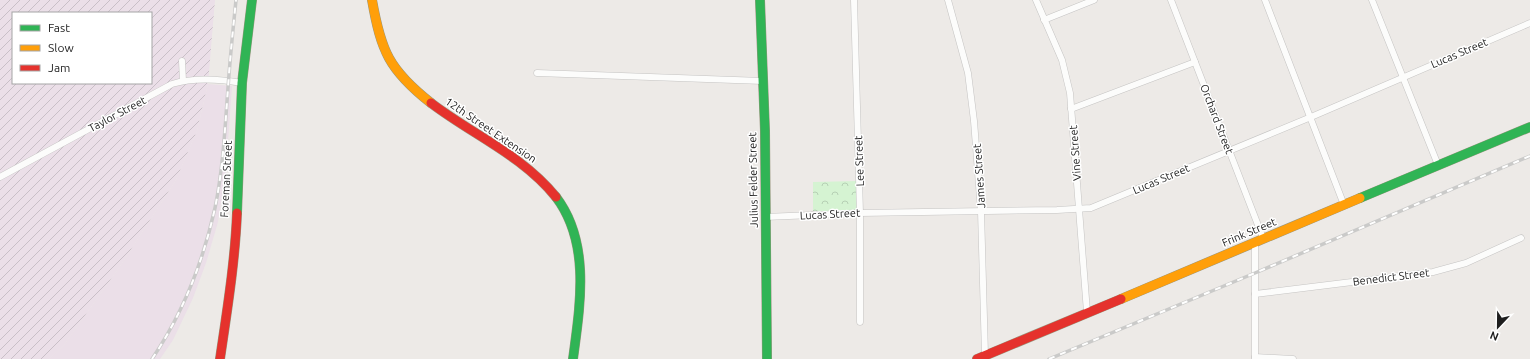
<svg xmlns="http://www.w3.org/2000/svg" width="1530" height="359" viewBox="0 0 1530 359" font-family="Ubuntu,sans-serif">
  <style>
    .industrial { fill: url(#industrial-furrows); fill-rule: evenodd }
    .railway { fill: #ebdfe8 }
    .park { fill: url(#park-crowns) }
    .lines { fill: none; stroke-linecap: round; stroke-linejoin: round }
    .street-casing { stroke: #c5c4c3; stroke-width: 7 }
    .fast-casing { stroke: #98967e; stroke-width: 10 }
    .slow-casing { stroke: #98967e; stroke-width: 10 }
    .jam-casing { stroke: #98967e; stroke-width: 10 }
    .street { stroke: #fcfcfb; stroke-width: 6 }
    .fast { stroke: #30b455; stroke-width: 9 }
    .slow { stroke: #ff9f0a; stroke-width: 9 }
    .jam { stroke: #e5322d; stroke-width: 9 }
    .rail-casing { stroke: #cacac9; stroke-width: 3.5 }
    .rail { stroke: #fff; stroke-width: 2; stroke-dasharray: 6; stroke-linecap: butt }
    .labels { text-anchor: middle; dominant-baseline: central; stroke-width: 3; stroke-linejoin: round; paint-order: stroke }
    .street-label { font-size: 11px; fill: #1e1e1e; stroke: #fff }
  </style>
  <defs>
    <pattern id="industrial-furrows" width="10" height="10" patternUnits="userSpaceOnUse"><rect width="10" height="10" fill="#ebdfe8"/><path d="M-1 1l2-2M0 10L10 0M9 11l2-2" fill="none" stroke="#c9bfc7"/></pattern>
    <pattern id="park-crowns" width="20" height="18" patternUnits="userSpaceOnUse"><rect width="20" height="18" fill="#d5f3d2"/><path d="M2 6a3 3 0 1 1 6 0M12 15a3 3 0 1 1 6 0" fill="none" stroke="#b6d0b4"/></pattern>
  </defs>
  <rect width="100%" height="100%" fill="#edeae7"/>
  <path class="industrial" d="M0 0H215L208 84 197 131 176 180 121 265 64 345 49 359H0ZM13 13H151V83H13Z"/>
  <polygon class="railway" points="208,84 232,86 226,170 218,222 206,263 193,298 173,340 160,359 49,359 64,345 121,265 176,180 197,131"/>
  <polygon class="park" points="857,181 857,211 813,211 813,182"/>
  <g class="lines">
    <defs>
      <g id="street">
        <polyline points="854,0 860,213 860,322"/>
        <polyline points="948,0 968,73 974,121 981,211 985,355"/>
        <polyline points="1036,0 1062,60 1070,93 1087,312"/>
        <polyline points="1171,0 1263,238"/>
        <polyline points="1265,0 1344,205"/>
        <polyline points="1372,0 1438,165"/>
        <polyline points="1044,20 1094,0"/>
        <polyline points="182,61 183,81"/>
        <polyline points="537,73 763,81"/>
        <polyline points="1071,109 1195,62"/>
        <path d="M0 177 172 84C195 77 219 79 242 83"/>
        <polyline points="765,217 860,213 1057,210 1091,208 1311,117 1530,23"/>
        <polyline points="1255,294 1433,272 1466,263 1521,238"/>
        <polyline points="1255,357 1293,359"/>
        <polyline points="1255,359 1255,243"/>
      </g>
      <g id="fast">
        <polyline points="760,0 765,131 767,359"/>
        <path d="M556 197C591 243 580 306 573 359"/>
        <polyline points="1360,198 1530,127"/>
        <polyline points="237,213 242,83 252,0"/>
      </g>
      <g id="slow">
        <path d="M372 0C381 51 389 70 431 103"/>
        <polyline points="1121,299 1360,198"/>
      </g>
      <g id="jam">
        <path d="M431 103C473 135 522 155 556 197"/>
        <path d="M220 359C227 311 235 262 237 213"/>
        <polyline points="977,359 1121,299"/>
      </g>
    </defs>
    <use href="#street" class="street-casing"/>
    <use href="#fast" class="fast-casing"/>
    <use href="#slow" class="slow-casing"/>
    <use href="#jam" class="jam-casing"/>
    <use href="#street" class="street"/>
    <use href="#fast" class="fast"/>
    <use href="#slow" class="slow"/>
    <use href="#jam" class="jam"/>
    <defs>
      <g id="rail">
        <path d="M152 359C183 313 203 262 215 208 223 169 225 128 228 88 230 58 233 29 236 0"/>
        <polyline points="1049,359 1255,273 1530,156"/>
      </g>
    </defs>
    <use href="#rail" class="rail-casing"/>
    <use href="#rail" class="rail"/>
  </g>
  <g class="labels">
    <g class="street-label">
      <text transform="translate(1459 53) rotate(-23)">Lucas Street</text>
      <text transform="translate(117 114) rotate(-28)">Taylor Street</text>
      <text transform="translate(1217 119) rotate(69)">Orchard Street</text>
      <text transform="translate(491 130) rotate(34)">12th Street Extension</text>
      <text transform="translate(1075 153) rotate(-94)">Vine Street</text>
      <text transform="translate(859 161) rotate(-92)">Lee Street</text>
      <text transform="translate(979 176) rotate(-94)">James Street</text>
      <text transform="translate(226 179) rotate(-87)">Foreman Street</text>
      <text transform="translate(1161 179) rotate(-23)">Lucas Street</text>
      <text transform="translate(753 180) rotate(-91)">Julius Felder Street</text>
      <text transform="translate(830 214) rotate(-3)">Lucas Street</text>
      <text transform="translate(1249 232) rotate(-23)">Frink Street</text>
      <text transform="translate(1391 277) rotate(-7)">Benedict Street</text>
    </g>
  </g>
  <rect x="12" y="12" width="140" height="72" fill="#ffffff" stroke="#a5a5a5"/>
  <rect x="20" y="25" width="20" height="6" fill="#30b455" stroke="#a5a5a5"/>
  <text x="48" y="32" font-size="12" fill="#1e1e1e">Fast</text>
  <rect x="20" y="45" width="20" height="6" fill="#ff9f0a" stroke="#a5a5a5"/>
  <text x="48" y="52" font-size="12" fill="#1e1e1e">Slow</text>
  <rect x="20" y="65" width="20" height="6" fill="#e5322d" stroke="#a5a5a5"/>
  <text x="48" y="72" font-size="12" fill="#1e1e1e">Jam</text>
  <g transform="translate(1498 327) rotate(202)" stroke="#ffffff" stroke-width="3" paint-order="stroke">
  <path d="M0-3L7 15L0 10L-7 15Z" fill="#1e1e1e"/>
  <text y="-6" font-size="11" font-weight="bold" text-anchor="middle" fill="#1e1e1e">N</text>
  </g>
</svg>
